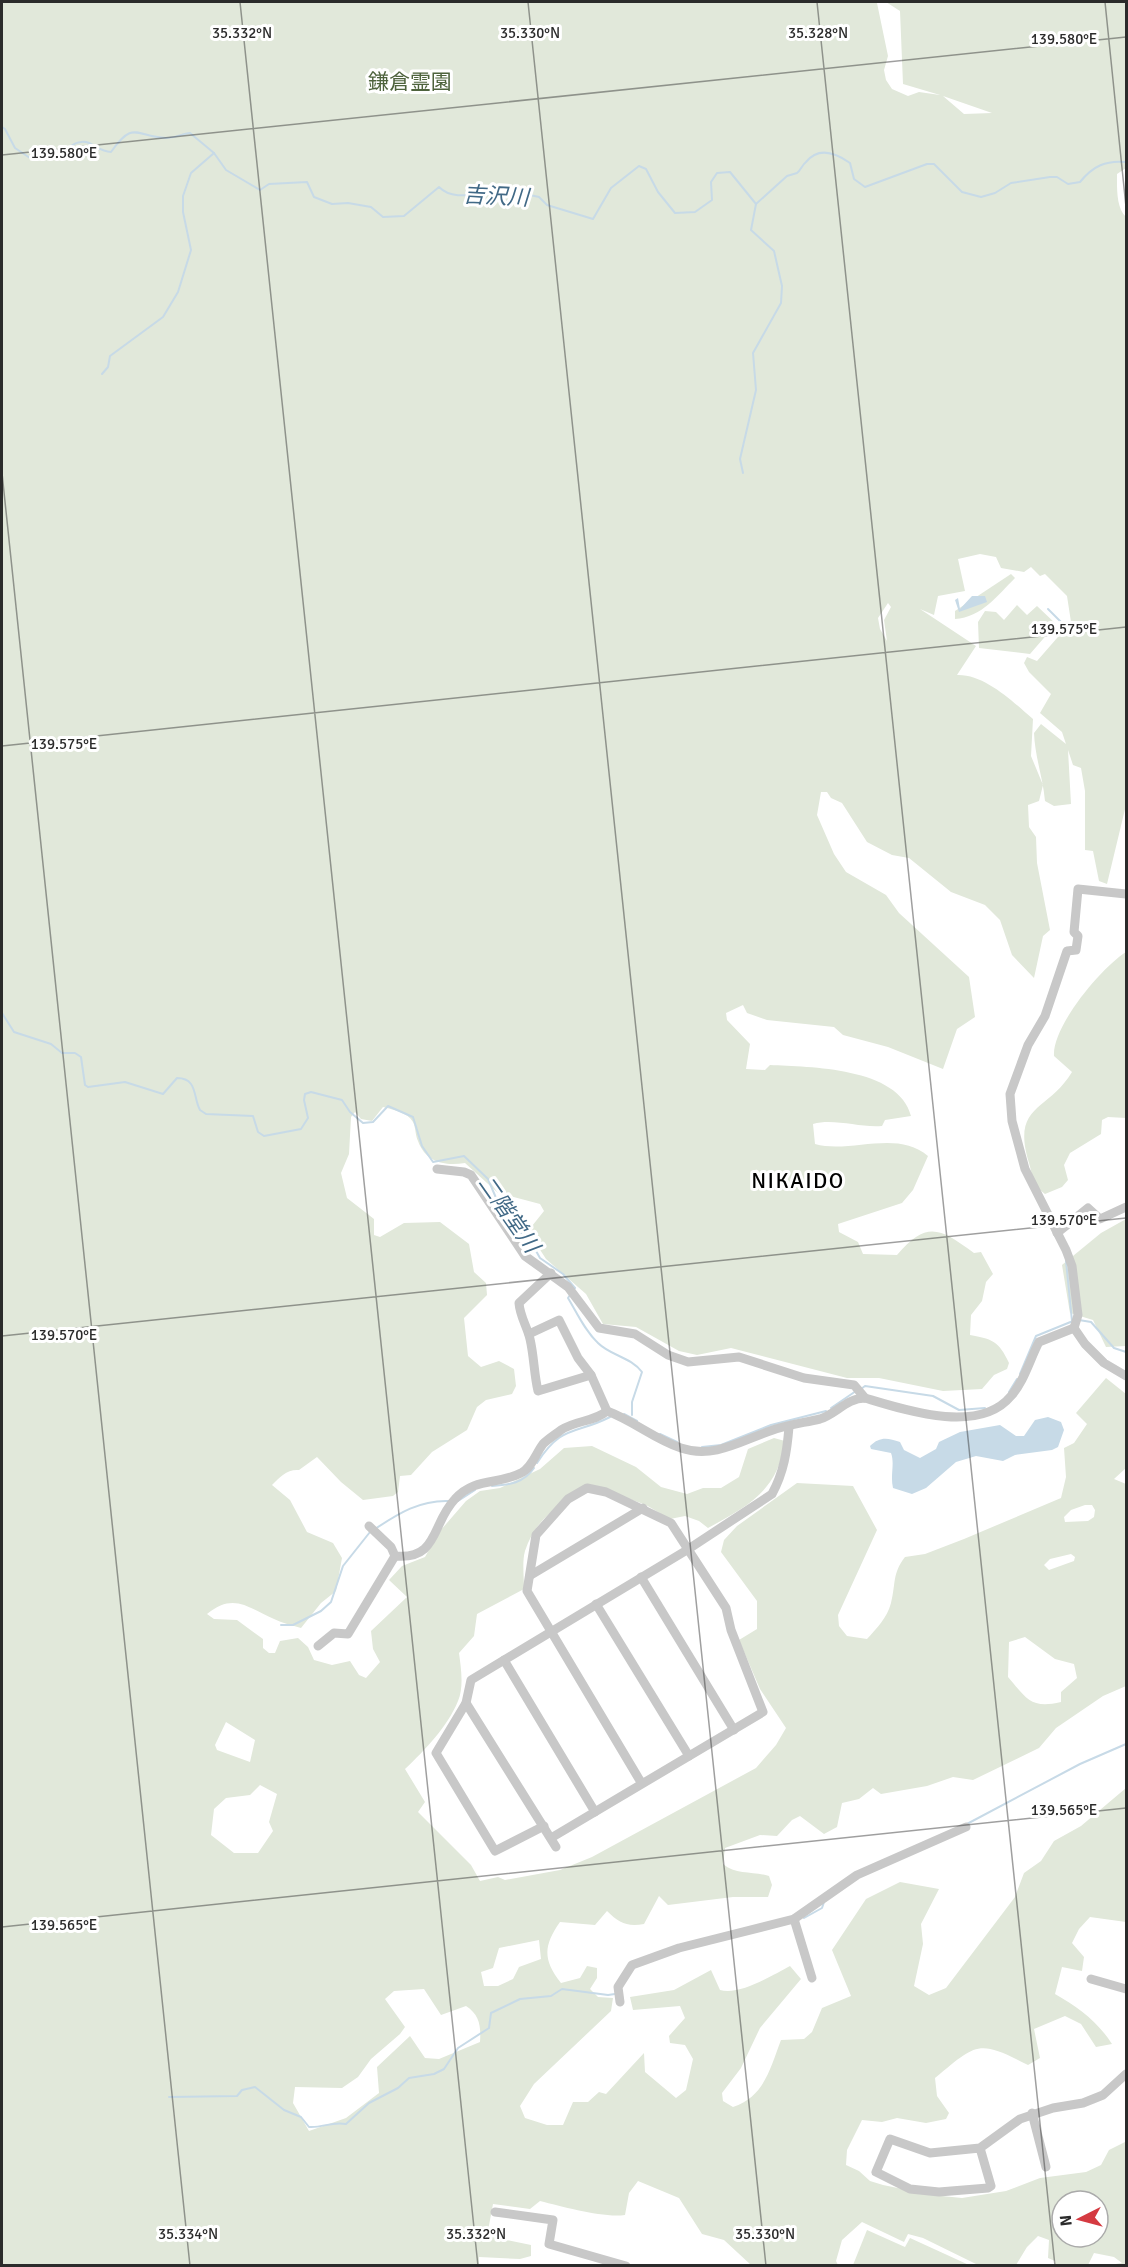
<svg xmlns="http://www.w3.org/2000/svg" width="1128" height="2267" viewBox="0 0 1128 2267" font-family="Signika,'Noto Sans JP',sans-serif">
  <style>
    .green { fill: #e1e8da; fill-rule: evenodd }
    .water { fill: #c7dae7 }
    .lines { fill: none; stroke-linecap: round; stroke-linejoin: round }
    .stream { stroke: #c7dae7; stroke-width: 2 }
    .street { stroke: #c8c8c8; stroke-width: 9 }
    .ticks { fill: none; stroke: #2b2b2b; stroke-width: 1.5; stroke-opacity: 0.45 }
    .labels { text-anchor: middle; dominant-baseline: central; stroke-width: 6; stroke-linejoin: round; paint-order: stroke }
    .park-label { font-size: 21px; fill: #4e633d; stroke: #fff }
    .water-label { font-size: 22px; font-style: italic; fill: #416986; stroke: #fff }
    .neighbourhood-label { font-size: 22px; letter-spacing: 1.5px; fill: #000; stroke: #fff }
    .ticks-label { font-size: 15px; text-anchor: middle; fill: #2b2b2b; stroke: #fff; stroke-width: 6; stroke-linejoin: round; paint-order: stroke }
  </style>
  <rect width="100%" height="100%" fill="#fff"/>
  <g class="green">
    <path d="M2 2H869L877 3 888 56 884 70 886 80 892 89 908 96 919 92 940 95 903 84 900 11 886 2H1126V168L1117 174C1117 187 1116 208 1126 217V805L1107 884 1099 881 1093 851 1085 850V791L1081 768 1073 765 1068 750 1071 804 1054 806 1045 801C1043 778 1035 757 1034 733L1041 724 1066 744 1062 732 1040 713 1051 694 1029 672 1024 663 1027 657 1037 661 1071 622 1067 596 1045 574 1040 576 1031 567 1024 572 1001 568 996 557 980 554 958 559 965 591 938 596 934 615 920 609 976 646 957 675C985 674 1013 702 1033 719L1031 756 1043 785 1039 801 1028 805 1029 827 1036 837 1037 863 1050 930 1043 936 1034 978 1012 955 1000 920 985 905 951 892 909 858 892 855 867 842 842 803 831 798 827 792H821L817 815 834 854 846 872 886 895 899 913 969 977 975 1017 957 1029 943 1069 888 1047 843 1035 834 1027 767 1020 747 1013 743 1005 726 1013 727 1020 750 1044 746 1069 765 1070 770 1065C809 1067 899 1067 911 1116L885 1120 882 1126C860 1128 834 1118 813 1124L815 1144C850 1154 897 1129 928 1156L913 1190 902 1203 838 1224 839 1232 858 1242 863 1254 897 1255C927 1220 940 1228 974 1253L981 1252 993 1274 986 1282 982 1301 971 1315 970 1335C992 1339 999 1341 1009 1363L1007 1369 994 1375 982 1389 943 1391 879 1378H847L731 1348 697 1355 679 1351 636 1327 603 1324 586 1294 546 1259 528 1231 544 1211 540 1204 498 1193 465 1163C445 1166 426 1163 418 1141 415 1135 416 1128 413 1122 407 1112 394 1110 383 1107L372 1121 361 1119 355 1112 351 1117 349 1154 341 1173 347 1198 374 1219V1235L380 1237 404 1223 440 1222 469 1244 474 1272 486 1283 487 1295 464 1318 468 1356 481 1367 499 1361 514 1369 516 1386 512 1394 486 1400 477 1407 467 1430 432 1452 411 1475 400 1476 398 1492 393 1496 363 1500 341 1482 317 1457 299 1470C287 1469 280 1477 272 1485L290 1500 307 1532 333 1543 342 1558 336 1591 321 1603 301 1628C292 1625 282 1623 274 1619 248 1608 234 1592 207 1614L214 1619 237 1620 263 1639V1648L269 1653H275L280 1641 298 1638 308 1647 314 1660 332 1665 350 1661 359 1675 366 1678 380 1662 373 1649 371 1631 407 1597 389 1580 402 1566 425 1557 440 1531 466 1501 480 1491 500 1488 540 1469 564 1448 592 1446 636 1467 661 1487 687 1494 703 1488H721L739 1477 748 1449 774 1438 785 1441C778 1491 748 1506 708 1528L699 1521 685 1516 670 1519 646 1505 597 1487C565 1501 537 1514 525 1551 522 1561 524 1577 524 1589L477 1614 474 1636 459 1653C461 1668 464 1687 458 1701 448 1726 425 1750 405 1769L425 1802 418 1812 471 1865 480 1881 498 1877 505 1880 560 1870 592 1857 756 1768 776 1745 786 1728 760 1689 739 1640 757 1629V1601L721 1552 724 1540 737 1526 797 1483 853 1486 877 1530 838 1615 839 1626 847 1636 867 1639C877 1628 887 1618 891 1603 896 1583 892 1574 905 1557L925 1554 964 1539 1061 1498 1066 1477 1064 1448 1074 1443 1087 1424 1076 1413 1106 1378 1126 1394V1468L1114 1479 1126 1484V1686L1103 1696 1056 1728 1039 1748 973 1780 953 1777 927 1786 881 1794 873 1788 859 1799 842 1803 837 1827 824 1834 800 1816 792 1820 777 1836 760 1835 725 1848 723 1864C736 1875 753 1871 769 1876L772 1885 768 1897H733L668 1905 659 1896 644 1924C627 1927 619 1923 607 1911L595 1925 560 1922C543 1946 543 1960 561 1983L580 1978 587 1966 597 1968V1978L590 1989 598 1997 613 1998 611 2011 534 2084 520 2106 525 2118 547 2125H563L573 2102H588L599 2092 606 2094 644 2053 645 2072 676 2098 686 2090 693 2059 685 2045 670 2043 669 2036 685 2018 680 2006 633 2010 630 1997 674 1990 711 1970 720 1990C739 1996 773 1975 790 1966L801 1979 760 2028 741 2068 722 2093 723 2101 733 2107C764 2097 770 2069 781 2040L804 2039 812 2032 822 2008 851 1996 832 1950 866 1899 900 1882 939 1889 921 1924 923 1944 914 1986 929 1995 946 1988 1015 1897 1024 1873 1041 1861 1054 1841 1081 1826 1126 1788V1922L1090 1917 1079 1929 1072 1943 1084 1957 1082 1971 1062 1967 1055 1994C1078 2007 1098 2022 1112 2044L1096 2047 1081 2024 1065 2016 1034 2029 1040 2058 1028 2065C978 2039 977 2043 935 2078L937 2096 949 2113 946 2119 926 2123 897 2118 882 2122 862 2120 847 2150 846 2165 859 2171 870 2181 883 2185 932 2195 962 2198 1006 2191 1040 2178 1086 2172 1101 2165 1109 2150 1125 2142 1126 2265H1109L1122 2263 1114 2257 1094 2253 1088 2265H1055V2261L1048 2258 1049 2240 1038 2236 1027 2247 1016 2265H978L923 2238 908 2234 904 2242 862 2222 842 2240 836 2261 838 2265H751L724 2240 702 2234 679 2198 638 2181 629 2193 625 2215C603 2218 564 2207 540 2201L530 2209 493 2204 487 2236 531 2245V2256L520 2259 479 2257V2265L2 2266ZM943 96 992 113 964 114ZM888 603 891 607 884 620 887 641 880 629 878 618ZM1085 1505H1092L1095 1510 1094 1517 1088 1521 1065 1522 1064 1517 1071 1510ZM1071 1554 1075 1557 1074 1561 1049 1570 1044 1565 1050 1559ZM1025 1637 1055 1659 1074 1664 1077 1678 1061 1692V1702C1031 1709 1027 1699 1008 1677L1009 1642ZM226 1722 255 1740 250 1762 217 1750 215 1745ZM260 1785 277 1794 269 1822 273 1831 258 1853H234L211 1835 214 1809 226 1798 250 1795ZM539 1940 541 1959 519 1967 513 1979 498 1986H484L481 1972 493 1968 499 1948ZM424 1989 441 2015 466 2006C480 2015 481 2027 480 2042L439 2059 425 2058 410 2036 377 2067 379 2093 346 2118 309 2131 293 2103 295 2087 342 2088 358 2077 371 2059 400 2034 405 2027 385 1999 394 1991ZM1062 2201H1098V2237H1062Z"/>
    <path d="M1011 574 1015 578C997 596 982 617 955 619V611Z"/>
    <polygon points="1017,605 1027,615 1037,606 1056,624 1030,654 979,648 978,622 985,611 996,612 1004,620"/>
    <path d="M1126 952V1118L1108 1117 1102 1120 1101 1134 1070 1153 1064 1165 1068 1180 1062 1187 1045 1194C1033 1185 1033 1177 1029 1163 1011 1104 1048 1112 1072 1072L1054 1056C1052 1026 1102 967 1126 952Z"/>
    <polygon points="1126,1219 1126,1346 1106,1347 1093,1320 1070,1313 1062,1265 1101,1233"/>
    <polygon points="867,2230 905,2247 910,2238 969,2265 853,2265"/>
  </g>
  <g class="water">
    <polygon points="972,596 985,596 987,602 959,612 955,600 958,598 960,609"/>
    <path d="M1048 1417 1061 1422 1064 1430 1058 1447 1052 1450 1015 1455 1003 1461 976 1456 956 1462 926 1488 912 1494 893 1488C890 1475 895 1464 891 1453L871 1449 870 1446C880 1436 888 1438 900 1442L904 1450 920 1458 936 1449 939 1442 960 1432 1000 1425 1016 1436H1024L1035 1420Z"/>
  </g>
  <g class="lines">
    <g class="stream">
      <path d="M2 127 5 129 15 148 33 160C43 159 56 157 65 151 71 147 72 143 81 142 92 140 98 152 111 152 134 119 136 137 166 138 174 138 182 134 190 133L214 153 226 170 260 190 269 184 307 182 314 197 332 204 348 203 371 207 383 217 404 216 439 187C455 203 479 191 499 192 506 193 515 197 522 199L530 195 539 197 547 205 593 219 611 188 639 166 646 169 658 192 675 213 695 212 712 200 711 182 717 173 730 172 756 204"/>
      <path d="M756 204 787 176 797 173C801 170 802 165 806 162 819 146 836 153 850 163L854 179 865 187 927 164H934L962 192 981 197 995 193 1011 183 1050 177H1057L1068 184 1080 182C1093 166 1106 160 1126 162"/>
      <polyline points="102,374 108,367 110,356 163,317 178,292 191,250 183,212 183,196 191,173 214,153"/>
      <polyline points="743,473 740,459 756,390 753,353 781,303 782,286 774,251 751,230 756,204"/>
      <polyline points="1048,609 1072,633"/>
      <path d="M2 1013 14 1032 51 1044 62 1053H75L81 1057 85 1085 88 1087 125 1082 163 1094 177 1078C198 1078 193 1098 200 1110L206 1114 253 1116 258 1132 264 1136 301 1129 308 1118 304 1100 305 1094 311 1092 342 1100 350 1112 363 1123 373 1122 388 1106 413 1117 422 1146 433 1162 464 1156 488 1179 499 1205 512 1226 531 1242 540 1258 563 1274 575 1288 573 1290"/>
      <polyline points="1066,1261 1072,1321"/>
      <path d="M570 1295 568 1298C577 1313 585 1331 598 1343 611 1356 631 1357 642 1372L632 1402V1415"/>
      <polyline points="1079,1320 1091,1322 1114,1348 1126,1352"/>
      <polyline points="1020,1374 1036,1336 1073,1321"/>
      <polyline points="861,1389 865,1386 933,1396 959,1410 985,1408"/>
      <polyline points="1009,1392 1017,1379"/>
      <polyline points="831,1408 856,1391"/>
      <polyline points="624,1414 637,1421"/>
      <polyline points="660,1434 677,1442"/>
      <polyline points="702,1447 721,1445 771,1425 826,1411"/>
      <path d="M537 1463C562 1424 575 1435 610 1417"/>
      <path d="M492 1486C509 1485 524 1483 534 1468"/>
      <polyline points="458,1501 475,1490"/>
      <path d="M375 1529C399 1513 420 1500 449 1501"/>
      <polyline points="281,1625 293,1625 321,1611 331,1602 343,1566 370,1532"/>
      <polyline points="965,1825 1080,1764 1126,1744"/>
      <polyline points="804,1918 822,1908 824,1902"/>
      <path d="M169 2097 237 2096 242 2090 255 2087 284 2110 301 2117 309 2127C323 2128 332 2121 346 2124L369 2103 398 2088 409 2078 434 2074 444 2069 458 2048 489 2028 491 2013 520 1999 551 1996 562 1989 608 1995 615 1994"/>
    </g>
    <g class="street">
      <polyline points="437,1169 464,1172 471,1175 525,1256 568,1287 599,1328 635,1334 668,1355 688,1362 739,1357 804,1378 854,1385 865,1398"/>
      <polyline points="1057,1233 1088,1208 1100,1219 1126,1207"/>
      <path d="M551 1273 519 1303C520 1317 527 1326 530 1339 534 1356 534 1374 538 1391L591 1375 607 1411C634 1421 654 1439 681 1448 713 1459 741 1441 770 1431 786 1425 803 1423 820 1419 836 1414 847 1398 865 1398 905 1410 979 1435 1011 1396 1024 1382 1030 1359 1039 1342L1074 1328"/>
      <polyline points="1074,1328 1078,1315 1072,1266 1066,1250 1025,1169 1012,1121 1010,1094 1028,1045 1045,1016 1067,951 1076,950 1078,936 1074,932 1078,889 1126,894"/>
      <polyline points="1074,1328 1085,1344 1104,1363 1126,1376"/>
      <polyline points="529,1334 559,1320 578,1358 591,1375"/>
      <path d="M369 1526 391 1547 395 1556C439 1560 431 1524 455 1499 475 1477 498 1485 521 1473 532 1468 536 1453 543 1444 548 1439 556 1434 561 1430 576 1420 594 1422 607 1411"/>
      <polyline points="531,1575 643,1508"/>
      <polyline points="641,1577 734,1730"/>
      <polyline points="596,1604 689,1756"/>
      <polyline points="318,1646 334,1633 348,1634 395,1556"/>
      <polyline points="504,1660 595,1812"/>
      <polyline points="466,1703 556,1847"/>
      <path d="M544 1826 495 1851 436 1753 466 1703 471 1680 687 1550 772 1494C784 1472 787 1451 789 1427"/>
      <polyline points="551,1838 763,1712 731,1630 726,1608 671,1523 606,1492 587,1488 568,1499 536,1535 527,1591 642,1784"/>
      <polyline points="794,1919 812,1978"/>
      <polyline points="1091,1979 1126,1989"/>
      <polyline points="620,2002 618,1987 632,1965 679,1948 794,1919 857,1875 966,1827"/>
      <polyline points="1032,2113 1046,2167"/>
      <polyline points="980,2148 991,2186 988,2188 939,2192 910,2189 876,2172 890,2139 930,2153 980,2148 1020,2119 1053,2108 1083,2103 1103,2095 1126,2074"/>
      <polyline points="495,2212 553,2220 549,2244 626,2266"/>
    </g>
  </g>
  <path class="ticks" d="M240 2 478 2266M528 2 766 2266M817 2 1055 2266M1105 2 1126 207M2 155 1126 37M2 473 190 2266M2 746 1126 627M2 1336 1126 1218M2 1927 1126 1808"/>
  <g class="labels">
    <g class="park-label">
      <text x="410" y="82">鎌倉霊園</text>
    </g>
    <g class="water-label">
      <text transform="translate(496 196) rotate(3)">吉沢川</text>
      <text transform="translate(509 1214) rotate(55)">二階堂川</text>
    </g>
    <g class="neighbourhood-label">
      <text x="798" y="1180">NIKAIDO</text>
    </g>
  </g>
  <g class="ticks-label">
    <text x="242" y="38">35.332°N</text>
    <text x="530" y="38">35.330°N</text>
    <text x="818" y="38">35.328°N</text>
    <text x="1064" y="44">139.580°E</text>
    <text x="64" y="158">139.580°E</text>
    <text x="1064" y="634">139.575°E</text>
    <text x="64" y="749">139.575°E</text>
    <text x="1064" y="1225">139.570°E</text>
    <text x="64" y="1340">139.570°E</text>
    <text x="1064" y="1815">139.565°E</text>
    <text x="64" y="1930">139.565°E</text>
    <text x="188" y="2239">35.334°N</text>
    <text x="476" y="2239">35.332°N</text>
    <text x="765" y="2239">35.330°N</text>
  </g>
  <rect width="1128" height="2267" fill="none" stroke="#2b2b2b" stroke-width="6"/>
  <g transform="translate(1080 2219) rotate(264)"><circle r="28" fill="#ffffff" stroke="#aaaaaa" stroke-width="1.5"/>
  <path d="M0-4.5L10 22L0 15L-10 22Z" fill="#d53a41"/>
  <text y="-9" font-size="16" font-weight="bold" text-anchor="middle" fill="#2b2b2b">N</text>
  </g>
</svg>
